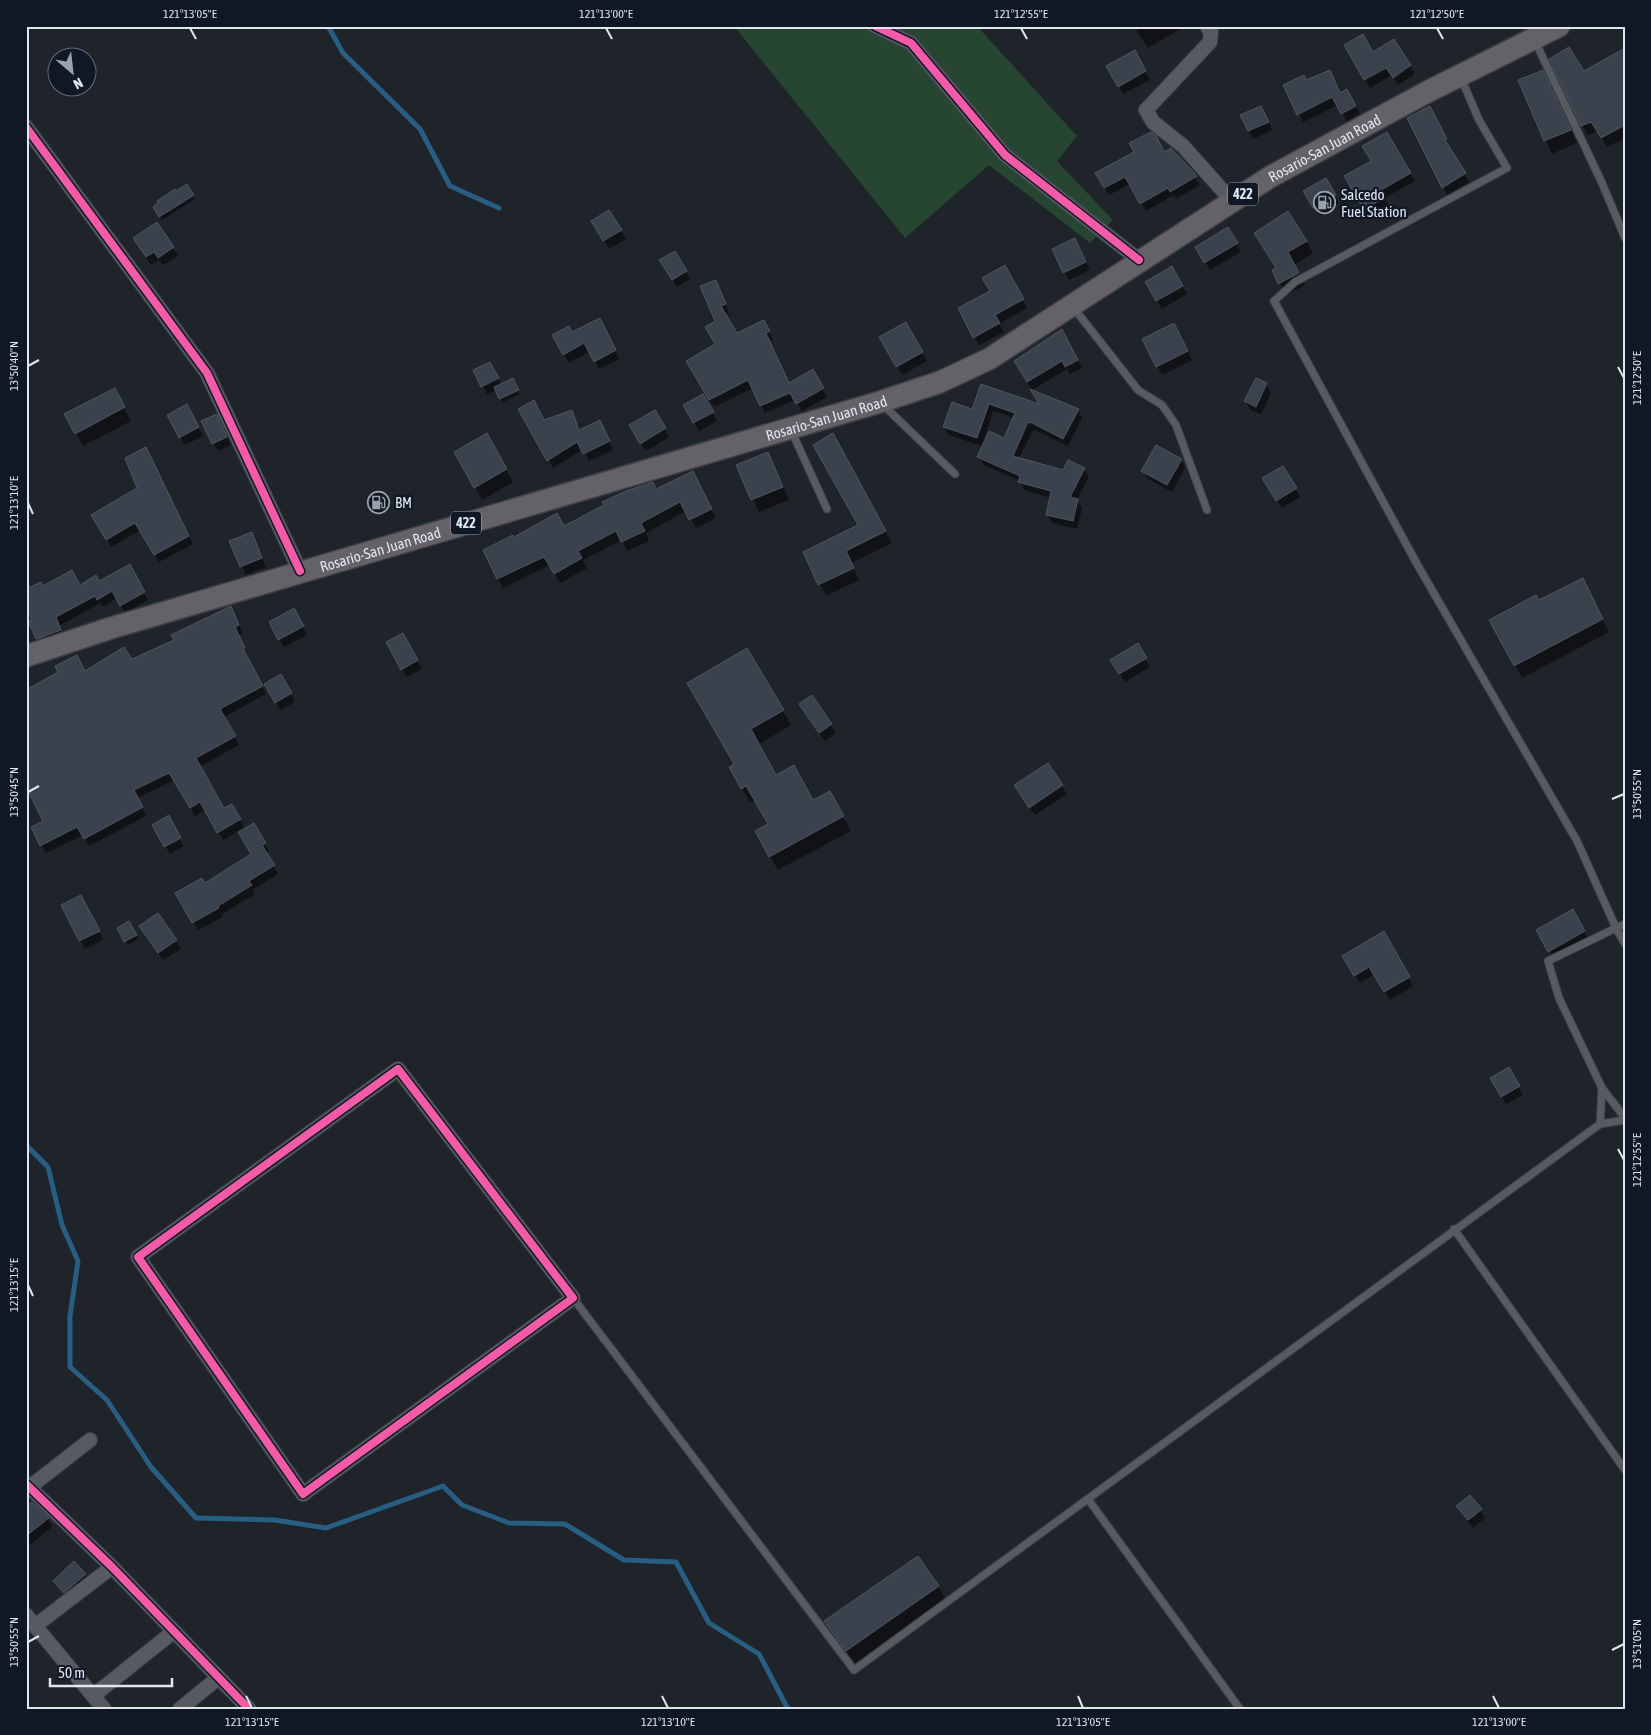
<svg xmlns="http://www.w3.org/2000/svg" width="1651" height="1735" viewBox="0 0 1651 1735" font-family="'Asap Condensed',sans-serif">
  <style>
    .green { fill: #264631 }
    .shadow { fill: #0007 }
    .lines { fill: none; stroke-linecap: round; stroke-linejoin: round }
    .stream { stroke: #295e83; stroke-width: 5 }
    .building { fill: #3a424e; stroke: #51555c }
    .lane-casing { stroke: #3d4046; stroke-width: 9 }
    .street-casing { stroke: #3d4046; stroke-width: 16 }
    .primary-casing { stroke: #3d4046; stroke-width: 24 }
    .lane { stroke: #575a61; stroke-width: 7 }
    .street { stroke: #575a61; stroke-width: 14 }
    .primary { stroke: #656168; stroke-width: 21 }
    .cycleway-casing { stroke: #111825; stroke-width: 11 }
    .cycleway { stroke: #f35aa7; stroke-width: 8 }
    .ticks { fill: none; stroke: #e0e6ef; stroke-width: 2 }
    .labels { text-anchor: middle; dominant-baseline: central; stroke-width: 4.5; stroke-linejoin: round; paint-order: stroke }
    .shield { fill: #111825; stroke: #a2a8b2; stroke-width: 1 }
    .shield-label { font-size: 14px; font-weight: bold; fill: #e0e6ef }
    .street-label { font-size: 15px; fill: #e0e6ef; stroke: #111825 }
    .poi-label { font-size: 15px; fill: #e0e6ef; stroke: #111825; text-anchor: start }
    .neatline { fill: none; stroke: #e0e6ef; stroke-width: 2 }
    .ticks-label { font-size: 12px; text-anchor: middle; fill: #e0e6ef }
  </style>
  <rect width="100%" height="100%" fill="#1f232a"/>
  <polygon class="green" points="734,26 977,26 1077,136 1057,161 1113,220 1090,243 989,165 905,238"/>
  <g class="shadow">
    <polygon points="1134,26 1181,26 1182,28 1148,48"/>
    <polygon points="1393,41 1415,74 1398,85 1392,75 1370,88 1346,45 1373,54"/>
    <polygon points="1625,50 1625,138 1607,147 1598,131 1588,135 1582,125 1583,73"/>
    <polygon points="1134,51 1150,80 1123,94 1108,66"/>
    <polygon points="1330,72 1341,94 1347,91 1360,114 1347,121 1338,105 1303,122 1299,114 1306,82"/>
    <polygon points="1520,80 1549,84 1577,143 1552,154"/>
    <polygon points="1266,115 1272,130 1253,139 1242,116"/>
    <polygon points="1434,115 1449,148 1469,182 1447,195 1443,187"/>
    <polygon points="1387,134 1415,181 1384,198 1389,206 1370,217 1346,177 1372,161"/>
    <polygon points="1171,149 1200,185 1176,199 1174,195 1146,211 1130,184 1109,195 1097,173 1164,154"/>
    <polygon points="1326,179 1339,203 1319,215 1305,191"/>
    <polygon points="186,186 195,199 162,220 154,208"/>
    <polygon points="609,211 626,239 609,249 593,221"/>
    <polygon points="157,223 178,256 163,265 159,260 151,265 139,246"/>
    <polygon points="1228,229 1241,252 1210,270 1197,248"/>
    <polygon points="1075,239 1090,270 1069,280 1064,272"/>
    <polygon points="1306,241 1313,253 1294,265 1305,285 1286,295 1280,283 1277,269 1262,245"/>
    <polygon points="674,252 690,279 677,287 661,260"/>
    <polygon points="1005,267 1027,308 999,324 1004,332 979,345 974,337 991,292"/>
    <polygon points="1171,268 1187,294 1162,309 1146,282"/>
    <polygon points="720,289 729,313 725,314 737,335 768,329 773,339 769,342 789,384 812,371 827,397 802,411 795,400 765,413 753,388 714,407 687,361 717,345"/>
    <polygon points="906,324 927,361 902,375 881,337"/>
    <polygon points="604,328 619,359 599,369 590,351 569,363 554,336"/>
    <polygon points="1178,333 1192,360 1162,375 1144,339"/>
    <polygon points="1066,339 1082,368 1070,374 1067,369 1032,390 1015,361"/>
    <polygon points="475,371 495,371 501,385 512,379 520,394 503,402 497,390 487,394"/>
    <polygon points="1256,380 1266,384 1271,393 1261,414 1250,410 1246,401"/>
    <polygon points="982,386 1042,407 1078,410 1082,418 1068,446 1035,430 1032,432 1019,459 1064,471 1084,469 1089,477 1077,500 1082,508 1077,529 1052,523 1047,514 1051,498 1024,490 1020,481 984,465 979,457 1005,440 1014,418 993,411 982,446 949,435 944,427 973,410"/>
    <polygon points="703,395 717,421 699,431 684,405"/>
    <polygon points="121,402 131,421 83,446 76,433"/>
    <polygon points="186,406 203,436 185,445 169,416"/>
    <polygon points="520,409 544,421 572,412 581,431 604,430 613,450 589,461 583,449 553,468"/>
    <polygon points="655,412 669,437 646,451 631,426"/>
    <polygon points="221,424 231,445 218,451 213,443"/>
    <polygon points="487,435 513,482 482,500 456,452"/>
    <polygon points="839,446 892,543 851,563 859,580 826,596 804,553 860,526"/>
    <polygon points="768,453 789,500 759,512 738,466"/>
    <polygon points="150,457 193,544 159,562 141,530 111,547 93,516 139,489"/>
    <polygon points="1181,460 1185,468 1172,492 1148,479 1143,471"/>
    <polygon points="1283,467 1300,497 1282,508 1264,479"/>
    <polygon points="697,482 716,518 696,528 686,511 646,533 649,541 627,551 622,540 583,560 587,568 560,583 550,565 503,588 484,551 514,539 564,527 656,490"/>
    <polygon points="251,534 266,567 246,575 231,542"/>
    <polygon points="129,566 148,600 125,613 117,598 103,607 100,603 59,626 65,638 48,644 26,602 43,587 80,586 99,582"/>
    <polygon points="1589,592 1609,632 1522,678 1515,665"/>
    <polygon points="294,610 307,635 284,647 270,623"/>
    <polygon points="235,616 243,633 239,635 248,656 246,657 266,694 224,717 239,745 199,767 224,810 232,805 245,829 254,824 269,851 266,853 278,874 253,889 255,894 222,914 223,917 198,930 177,893 204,884 253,854 239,831 223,840 206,810 195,816 174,780 137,798 146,816 89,846 83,835 46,853 41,845 45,821 85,672 131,661"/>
    <polygon points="402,634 422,669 407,677 388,643"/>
    <polygon points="1137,645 1150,667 1125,682 1112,660"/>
    <polygon points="747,650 791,725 759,744 776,776 813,801 838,807 851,831 778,870 770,856 769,825 755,800 750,803 731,767 735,765"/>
    <polygon points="281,676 295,702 280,710 266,684"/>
    <polygon points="812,697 836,733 825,741 805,712"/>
    <polygon points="1047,764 1067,794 1035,815 1020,794"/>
    <polygon points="168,817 184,846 170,854 153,825"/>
    <polygon points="86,905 103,940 85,949 62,906"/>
    <polygon points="1573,911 1589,940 1554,959 1538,930"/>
    <polygon points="158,915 181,949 163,960 146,935"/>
    <polygon points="129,923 138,939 128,945 119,928"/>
    <polygon points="1383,932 1413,986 1390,1000 1375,974 1360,983 1344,956"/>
    <polygon points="1509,1069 1523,1095 1506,1104 1492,1078"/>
    <polygon points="26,1508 48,1519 52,1527 31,1544 26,1539"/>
    <polygon points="1481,1511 1485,1518 1473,1528 1468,1521"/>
    <polygon points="85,1574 90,1582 70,1600 55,1582"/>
    <polygon points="938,1586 948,1603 857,1667 826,1622"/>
  </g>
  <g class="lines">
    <g class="stream">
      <polyline points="328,26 343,53 420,129 450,186 499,208"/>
      <polyline points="26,1145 48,1167 62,1225 78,1261 70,1316 70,1367 107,1400 151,1467 196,1518 275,1520 326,1528 443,1486 462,1505 509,1523 565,1524 624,1560 676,1562 709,1623 759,1654 788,1709"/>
    </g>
  </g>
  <g class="building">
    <polygon points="1363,34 1373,52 1394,39 1411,65 1393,78 1386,68 1364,80 1344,45"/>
    <polygon points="1569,47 1584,71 1625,48 1625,125 1601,138 1591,122 1581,126 1549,59"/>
    <polygon points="1135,50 1146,71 1118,87 1106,66"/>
    <polygon points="1330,70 1340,93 1347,89 1356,106 1341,114 1332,97 1297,115 1283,85 1304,75 1306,80"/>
    <polygon points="1543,70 1571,130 1544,141 1518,80"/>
    <polygon points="1261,106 1269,122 1248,131 1240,115"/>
    <polygon points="1430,106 1447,139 1445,140 1466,173 1442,188 1407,118"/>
    <polygon points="1151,132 1156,135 1164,152 1171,148 1197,176 1170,192 1168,188 1140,204 1125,177 1104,188 1095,173 1134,152 1129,143"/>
    <polygon points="1387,132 1411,173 1381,190 1385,197 1364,210 1344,176 1371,161 1362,146"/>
    <polygon points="1326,178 1336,195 1313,208 1303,191"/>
    <polygon points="187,184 194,195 159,217 153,207 158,203 157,201 175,189 176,191"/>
    <polygon points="609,210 622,230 603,241 591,221"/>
    <polygon points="1288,211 1307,241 1288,252 1299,273 1278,284 1272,270 1276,268 1254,233"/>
    <polygon points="157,222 174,247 158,258 154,252 146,257 133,238"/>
    <polygon points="1228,227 1238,243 1204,263 1195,247"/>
    <polygon points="1075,238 1086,262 1063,273 1052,249"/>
    <polygon points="675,251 687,271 672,280 659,260"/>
    <polygon points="1005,265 1024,299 995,315 1000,323 973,338 958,308 990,291 982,278"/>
    <polygon points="1172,266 1183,286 1156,301 1145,282"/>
    <polygon points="716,280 726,304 721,306 737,333 764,320 770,331 766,333 789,383 813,369 824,388 796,404 790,393 760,406 748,380 709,400 686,361 715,344 705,327 715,321 700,286"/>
    <polygon points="600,318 616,350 594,362 584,343 563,355 552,335 569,326 572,332"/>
    <polygon points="906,322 923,352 896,367 879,337"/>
    <polygon points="1174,323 1188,351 1156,367 1142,339"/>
    <polygon points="1062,329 1078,360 1065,367 1062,361 1027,382 1014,361"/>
    <polygon points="490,362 499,378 481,387 473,370"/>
    <polygon points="513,378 519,390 499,399 494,387"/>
    <polygon points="1256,378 1267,383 1256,407 1244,401"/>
    <polygon points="981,384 1039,404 1030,389 1079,409 1063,439 1030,422 1027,424 1013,456 1063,470 1068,460 1085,468 1070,497 1078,499 1073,521 1046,515 1051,491 1018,482 1020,476 977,457 989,431 1004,438 1015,413 989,404 977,438 943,427 952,402 972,409"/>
    <polygon points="115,388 125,407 75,434 64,414"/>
    <polygon points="703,394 714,412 693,423 683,405"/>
    <polygon points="534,400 544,420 572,410 579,430 600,420 610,441 583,454 577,442 547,461 518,409"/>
    <polygon points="187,404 199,427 179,438 167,415"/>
    <polygon points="655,410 666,428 640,444 629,425"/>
    <polygon points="217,414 227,437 212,444 201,421"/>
    <polygon points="487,433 507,469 474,488 454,452"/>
    <polygon points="833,433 886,531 846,551 854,568 818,585 803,552 858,525 813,445"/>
    <polygon points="1156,445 1182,459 1167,485 1141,471"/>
    <polygon points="146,447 189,536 154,555 135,523 106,540 91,515 137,488 125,458"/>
    <polygon points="768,452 783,487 751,500 736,465"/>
    <polygon points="1283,466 1297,488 1276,501 1262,478"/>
    <polygon points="693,471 712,509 689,520 680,502 641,523 645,531 621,542 616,531 578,551 582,558 554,574 544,557 497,579 483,550 513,535 514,537 557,513 564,526 604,505 602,502 626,491 653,482 656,489"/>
    <polygon points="252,532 262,558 240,567 229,541"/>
    <polygon points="130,564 145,592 120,606 112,591 97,600 95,596 56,617 61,630 36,639 28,621 32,620 26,609 26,589 41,582 43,586 72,570 80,585 96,575 99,581"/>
    <polygon points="1583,578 1603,619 1514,666 1489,620 1536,595 1539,600"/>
    <polygon points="231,606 239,625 235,627 245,648 243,648 263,686 220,709 236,736 196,758 224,808 232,804 241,819 217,833 200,802 190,808 169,773 134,790 143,807 84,839 77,827 40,846 31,827 43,821 26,787 26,690 58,672 55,666 77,655 85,671 124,647 132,659 174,640 171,635"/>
    <polygon points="294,608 304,626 278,640 269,622"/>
    <polygon points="403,633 418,660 401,670 386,642"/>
    <polygon points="1138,643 1147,658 1119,674 1110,660"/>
    <polygon points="747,648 784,710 751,729 776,775 794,765 813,800 830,791 844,816 769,857 755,831 768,824 746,786 741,789 729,767 734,764 687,683"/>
    <polygon points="281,674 292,693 275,703 264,684"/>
    <polygon points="812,695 832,724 819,733 799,704"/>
    <polygon points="1048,763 1063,785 1029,808 1014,785"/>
    <polygon points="169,815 181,838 164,847 152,825"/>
    <polygon points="254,823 266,843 262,845 275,865 249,881 252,885 218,906 219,908 192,923 175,893 202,878 205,883 251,854 238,832"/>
    <polygon points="81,895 100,931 79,941 61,905"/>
    <polygon points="1573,909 1585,931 1548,952 1536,930"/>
    <polygon points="158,913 177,940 158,953 139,926"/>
    <polygon points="129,921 137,935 124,942 117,928"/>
    <polygon points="1384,931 1410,977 1384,992 1369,967 1354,976 1342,956"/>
    <polygon points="1509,1067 1520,1086 1501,1097 1490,1078"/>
    <polygon points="1470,1495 1482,1509 1468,1520 1456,1506"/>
    <polygon points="32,1502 49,1518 26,1536 26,1506"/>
    <polygon points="918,1556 939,1586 846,1651 824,1621"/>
    <polygon points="74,1561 86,1574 64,1593 53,1581"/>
  </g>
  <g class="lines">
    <defs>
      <g id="lane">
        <polyline points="1535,41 1602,183 1625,238"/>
        <polyline points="1073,307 1138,390 1162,405 1176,425 1207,510"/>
        <polyline points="882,404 955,474"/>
        <polyline points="791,430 827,509"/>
        <polyline points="1625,924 1616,928 1625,944"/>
        <polyline points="1602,1088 1625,1118"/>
        <polyline points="1600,1124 1625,1120"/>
        <polyline points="1454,1229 1625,1470"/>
        <polyline points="573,1298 854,1670 1600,1124 1602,1088 1559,998 1548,961 1616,928 1577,841 1417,564 1274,301 1295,282 1507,168 1479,120 1461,78"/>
        <polyline points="1088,1499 1240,1709"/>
      </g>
      <g id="street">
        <polyline points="875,26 911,43 1005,155 1139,260"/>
        <polyline points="1207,26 1211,32 1210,42 1146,110 1153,122 1183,146 1232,201"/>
        <polyline points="26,127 207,373 300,571"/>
        <polygon points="398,1069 573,1298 303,1494 138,1257"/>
        <polyline points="26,1484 112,1567 249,1709"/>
        <polyline points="26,1490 90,1440"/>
        <polyline points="26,1615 104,1709"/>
        <polyline points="35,1626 112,1567"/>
        <polyline points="93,1696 173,1632"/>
        <polyline points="180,1709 218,1678"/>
      </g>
      <g id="primary">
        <path id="s1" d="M26 656 111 628 880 402 940 382 989 359 1270 177 1427 92 1559 26"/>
      </g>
    </defs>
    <use href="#lane" class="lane-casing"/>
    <use href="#street" class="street-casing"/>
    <use href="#primary" class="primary-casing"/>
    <use href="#lane" class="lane"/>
    <use href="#street" class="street"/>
    <use href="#primary" class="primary"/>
    <defs>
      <g id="cycleway">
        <polyline points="875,26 911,43 1005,155 1139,260"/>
        <polyline points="26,127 207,373 300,571"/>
        <polygon points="398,1069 573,1298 303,1494 138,1257"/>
        <polyline points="26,1484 112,1567 249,1709"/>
      </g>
    </defs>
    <use href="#cycleway" class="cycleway-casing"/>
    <use href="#cycleway" class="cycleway"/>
  </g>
  <path class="ticks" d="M190 28 196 39M606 28 612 39M1021 28 1027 39M1437 28 1443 39M28 366 39 360M1618 367 1624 378M28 503 33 514M28 792 39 786M1612 799 1624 794M1618 1149 1624 1160M28 1285 33 1296M28 1642 39 1636M1612 1650 1624 1644M246 1696 252 1708M662 1696 668 1708M1078 1696 1083 1708M1493 1696 1499 1708"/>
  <defs>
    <symbol id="fuel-ring" viewBox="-11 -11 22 22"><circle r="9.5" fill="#111825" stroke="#9ca2aa" stroke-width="1.5"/><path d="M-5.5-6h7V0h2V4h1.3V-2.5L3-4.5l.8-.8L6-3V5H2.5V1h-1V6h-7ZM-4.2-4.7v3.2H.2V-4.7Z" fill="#9ca2aa"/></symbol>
  </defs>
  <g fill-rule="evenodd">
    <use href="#fuel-ring" x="1312" y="190" width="25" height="25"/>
    <use href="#fuel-ring" x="366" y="490" width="25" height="25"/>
  </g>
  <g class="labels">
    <g class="shield">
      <rect x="1228" y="182.5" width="30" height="23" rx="4"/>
      <rect x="451" y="511.5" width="30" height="23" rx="4"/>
    </g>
    <g class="shield-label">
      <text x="1243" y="194">422</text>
      <text x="466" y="523">422</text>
    </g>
    <g class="street-label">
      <text stroke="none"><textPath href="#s1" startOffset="1405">Rosario-San Juan Road</textPath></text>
      <text stroke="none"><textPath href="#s1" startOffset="835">Rosario-San Juan Road</textPath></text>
      <text stroke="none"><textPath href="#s1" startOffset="370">Rosario-San Juan Road</textPath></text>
    </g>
    <g class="poi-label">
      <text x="1341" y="194">Salcedo<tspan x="1341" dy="17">Fuel Station</tspan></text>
      <text x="395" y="502">BM</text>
    </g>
  </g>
  <rect width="1651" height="1735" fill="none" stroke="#111825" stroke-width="55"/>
  <g transform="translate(72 72) rotate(152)"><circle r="24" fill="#111825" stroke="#646a76"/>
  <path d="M0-4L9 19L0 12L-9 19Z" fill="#9ca2aa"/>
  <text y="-8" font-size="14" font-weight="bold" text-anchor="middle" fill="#e0e6ef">N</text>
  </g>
  <path d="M50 1678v8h122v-8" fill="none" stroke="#e0e6ef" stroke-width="2.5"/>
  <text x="58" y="1678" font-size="15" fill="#e0e6ef" stroke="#111825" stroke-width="4" paint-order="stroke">50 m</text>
  <rect x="28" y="28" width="1596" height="1680" class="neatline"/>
  <g class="ticks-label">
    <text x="190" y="18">121°13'05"E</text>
    <text x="606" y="18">121°13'00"E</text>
    <text x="1021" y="18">121°12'55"E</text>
    <text x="1437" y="18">121°12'50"E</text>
    <text transform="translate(14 366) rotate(-90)" y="4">13°50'40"N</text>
    <text transform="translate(1637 378) rotate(-90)" y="4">121°12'50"E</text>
    <text transform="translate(14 503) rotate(-90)" y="4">121°13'10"E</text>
    <text transform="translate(14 792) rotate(-90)" y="4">13°50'45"N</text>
    <text transform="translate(1637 794) rotate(-90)" y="4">13°50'55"N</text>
    <text transform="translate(1637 1160) rotate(-90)" y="4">121°12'55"E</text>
    <text transform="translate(14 1285) rotate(-90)" y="4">121°13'15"E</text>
    <text transform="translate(14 1642) rotate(-90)" y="4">13°50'55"N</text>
    <text transform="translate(1637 1644) rotate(-90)" y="4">13°51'05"N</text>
    <text x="252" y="1726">121°13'15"E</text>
    <text x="668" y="1726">121°13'10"E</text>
    <text x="1083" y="1726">121°13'05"E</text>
    <text x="1499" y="1726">121°13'00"E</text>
  </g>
</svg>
